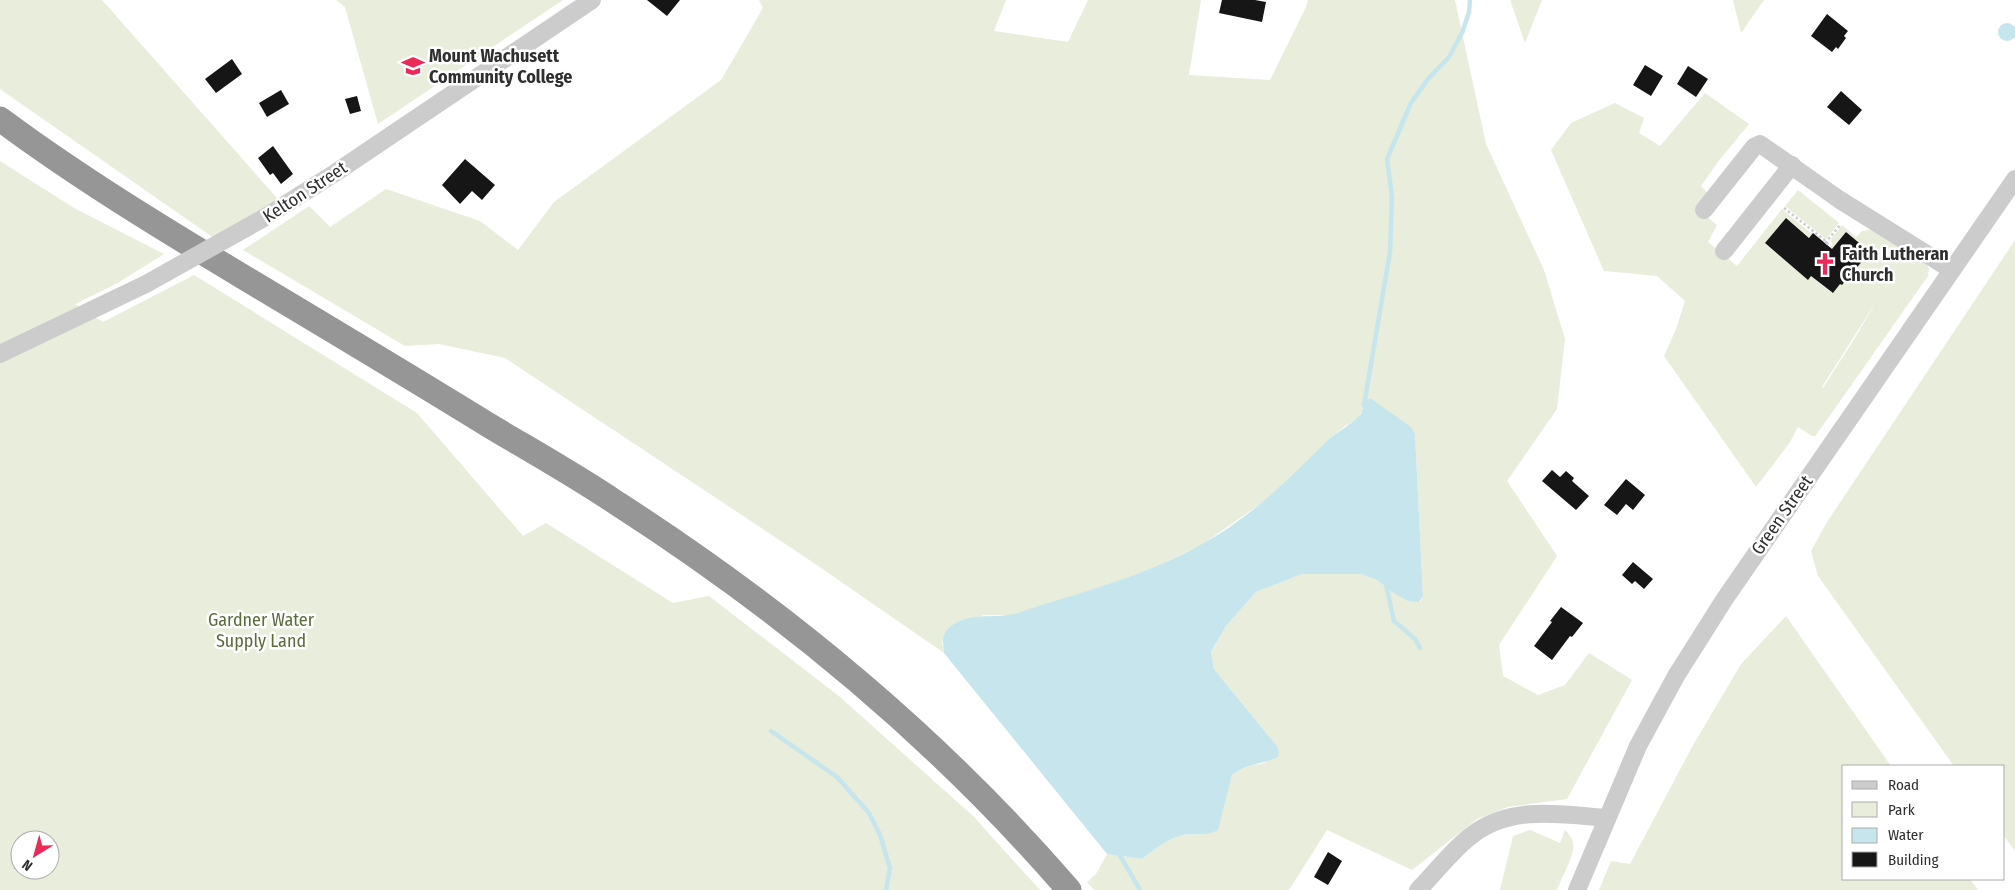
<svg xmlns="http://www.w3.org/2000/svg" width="2015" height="890" viewBox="0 0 2015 890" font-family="'Fira Sans Condensed',sans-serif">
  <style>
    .green { fill: #e8eddc; fill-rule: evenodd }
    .water { fill: #c7e5ed }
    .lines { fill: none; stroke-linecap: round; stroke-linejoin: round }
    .stream { stroke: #c7e5ed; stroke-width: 4.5 }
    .building { fill: #161616 }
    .path { stroke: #ccc; stroke-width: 2.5; stroke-dasharray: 2.5 2.5; stroke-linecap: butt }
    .minor { stroke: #ccc; stroke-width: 18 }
    .highway { stroke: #969696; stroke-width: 25 }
    .minor-bridge { stroke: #ccc; stroke-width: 18 }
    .labels { text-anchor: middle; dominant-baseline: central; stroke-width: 5; stroke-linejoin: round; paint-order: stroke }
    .poi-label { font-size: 18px; font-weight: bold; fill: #2f2f2f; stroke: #fff; text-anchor: start }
    .street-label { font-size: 18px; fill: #2f2f2f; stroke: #fff }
    .park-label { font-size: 18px; fill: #5a6c3a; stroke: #fff }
  </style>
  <rect width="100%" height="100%" fill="#fff"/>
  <g class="green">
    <polygon points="0,0 102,0 284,206 221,243 0,89"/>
    <polygon points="336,0 563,0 378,124 345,7"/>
    <path d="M759 0H1006L994 31 1068 42 1088 0H1201L1189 75 1270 80 1306 7 1308 0H1455L1486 144 1544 270 1565 339 1557 409 1507 481 1557 556 1499 645 1503 676 1538 695 1565 685 1589 653 1632 680 1567 799 1508 807 1477 819 1412 870 1327 830 1289 890H1094L1087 882 1096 874 1107 854 1142 859C1153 850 1169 838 1183 835 1196 833 1206 837 1217 830L1232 775C1242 767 1252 765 1265 763L1277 746 1214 669 1211 653 1226 626 1256 592 1302 574H1361L1377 580 1392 592 1420 602 1423 596 1415 434 1410 427 1369 398 1363 401 1362 412 1357 419 1345 426 1329 439 1305 465 1270 497 1203 544 1158 566 1108 585 1013 615H985L960 621 942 642 944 653 808 559 505 358 439 344 405 346 243 250 309 206 330 227 386 189 480 221 518 250 554 202 721 80 763 8Z"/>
    <polygon points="1510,0 1542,0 1525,43"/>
    <polygon points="1733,0 1764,0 1741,33"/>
    <path d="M1705 93 1749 124 1717 163 1701 186 1708 193 1698 209 1717 225 1708 242 1737 266 1782 209 1812 234 1809 237 1786 218 1765 244 1808 279 1811 276 1832 293 1840 284 1842 285 1869 252 1846 232 1832 249 1830 248 1832 245 1831 239 1842 225 1856 237 1862 231 1874 229 1927 264 1929 269 1928 276 1819 431 1815 436H1812L1798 427 1790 442 1756 487 1664 356 1676 329 1685 301 1657 276 1604 271 1551 150 1571 123 1615 103 1644 118 1639 133 1660 146ZM1879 297 1853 341 1823 388 1822 387Z"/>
    <path d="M0 161 74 208 164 254 116 284 75 304 103 322 194 275 417 413 523 536 546 523 673 603 709 596 840 697 973 816 1040 890H0ZM20 840H50V870H20Z"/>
    <polygon points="1798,190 1839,223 1826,239 1785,206"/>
    <polygon points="2015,240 2015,851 2004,836 2004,766 1954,766 1818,576 1811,551 1827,522"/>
    <polygon points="1786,616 1891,766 1844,766 1844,879 1970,879 1978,890 1599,890 1611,861 1630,864 1692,747 1741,664"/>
    <path d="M1530 830 1560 843 1565 830C1569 834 1573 839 1573 844 1575 855 1561 879 1557 890H1500L1513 836Z"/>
  </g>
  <g class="water">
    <circle cx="2007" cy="32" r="9"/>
    <path d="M1370 398 1411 427 1415 434 1423 596 1419 602 1408 601 1392 592 1377 580 1361 574H1302L1256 592 1226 626 1211 652 1214 669 1277 746 1279 752 1278 757C1263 764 1245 764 1232 775L1218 830C1206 837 1196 833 1183 835 1169 838 1153 850 1142 859L1107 854 944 653C943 644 941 635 949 628 969 611 991 619 1014 614 1020 613 1026 610 1032 608 1090 590 1149 574 1202 544 1250 518 1289 479 1327 441 1335 433 1360 419 1362 412 1363 408 1362 404 1363 401Z"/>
  </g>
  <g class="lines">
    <g class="stream">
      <polyline points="1364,405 1390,252 1392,197 1387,159 1411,103 1428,79 1449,57 1462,33 1469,12 1470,0"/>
      <polyline points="1386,584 1394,621 1415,639 1420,648"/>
      <polyline points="771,731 837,777 869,813 880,835 890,868 886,890"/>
      <polyline points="1118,852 1140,890"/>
    </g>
  </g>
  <g class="building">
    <polygon points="647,0 680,0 667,16"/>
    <polygon points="1222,0 1255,0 1266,2 1262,22 1219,13"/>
    <polygon points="1827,14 1848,31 1844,36 1846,38 1838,49 1836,47 1832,52 1811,36"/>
    <polygon points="232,59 242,74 216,93 205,79"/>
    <polygon points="1645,65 1663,76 1651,96 1633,85"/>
    <polygon points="1688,66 1708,79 1696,97 1677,84"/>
    <polygon points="281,90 289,104 267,117 259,103"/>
    <polygon points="1841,91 1862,110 1849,125 1827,107"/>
    <polygon points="357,96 361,111 350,114 345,99"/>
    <polygon points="273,146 293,174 281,184 273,173 270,175 258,158"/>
    <polygon points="465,159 495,185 482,200 472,191 460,204 442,185"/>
    <polygon points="1786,218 1809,238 1813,233 1832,249 1846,232 1870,252 1842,285 1840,284 1833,293 1811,276 1808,280 1765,243"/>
    <polygon points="1552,470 1560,477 1566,471 1574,478 1572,481 1589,496 1576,510 1542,481"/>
    <polygon points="1626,479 1645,495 1633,510 1626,504 1617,515 1604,505"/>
    <polygon points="1633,562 1653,579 1644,589 1635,581 1632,584 1622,575"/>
    <polygon points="1561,607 1583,623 1572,637 1570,636 1552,660 1534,646 1552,622 1550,621"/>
    <polygon points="1328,852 1342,861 1328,885 1314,877"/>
  </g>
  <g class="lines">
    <g class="path">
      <polyline points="1784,208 1827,242 1828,246"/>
      <polyline points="1825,243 1841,224"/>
    </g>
    <g class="minor">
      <polyline points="1704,210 1754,147 1760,144 1840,200 1952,270"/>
      <polyline points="262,219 335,173 592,0"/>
      <polyline points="1724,251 1792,165"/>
      <polyline points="0,354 146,284"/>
      <path d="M1418 890C1436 872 1452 850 1472 835 1511 805 1561 814 1606 818"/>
      <polyline points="1577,890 1638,746 1676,676 1724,600 2015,179"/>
    </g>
    <path class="highway" d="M0 119C78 177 162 228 245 278 327 327 409 376 490 426 532 451 575 475 615 502 783 610 938 738 1069 890"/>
    <polyline class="minor-bridge" points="146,284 262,219"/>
  </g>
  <defs>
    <symbol id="university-bare" viewBox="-9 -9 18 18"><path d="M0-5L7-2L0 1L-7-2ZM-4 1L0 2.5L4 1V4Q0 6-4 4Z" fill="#ec2a5a" stroke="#fff" stroke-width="2.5" paint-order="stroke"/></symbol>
    <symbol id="church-bare" viewBox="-9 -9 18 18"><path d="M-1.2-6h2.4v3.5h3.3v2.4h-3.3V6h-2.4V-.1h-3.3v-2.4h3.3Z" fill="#ec2a5a" stroke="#fff" stroke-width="2.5" paint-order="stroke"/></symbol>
  </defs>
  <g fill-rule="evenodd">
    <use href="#university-bare" x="397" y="50" width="32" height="32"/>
    <use href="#church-bare" x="1809" y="248" width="32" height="32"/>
  </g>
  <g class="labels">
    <g class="poi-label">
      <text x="429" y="56">Mount Wachusett<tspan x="429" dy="21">Community College</tspan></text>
      <text x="1842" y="254">Faith Lutheran<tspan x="1842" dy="21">Church</tspan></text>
    </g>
    <g class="street-label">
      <text transform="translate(305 192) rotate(-33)">Kelton Street</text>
      <text transform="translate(1782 515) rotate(-55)">Green Street</text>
    </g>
    <g class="park-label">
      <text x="261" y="620">Gardner Water<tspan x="261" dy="21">Supply Land</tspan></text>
    </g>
  </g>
  <rect x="1842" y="765" width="162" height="115" fill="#ffffff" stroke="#acacac"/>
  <rect x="1852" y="781" width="25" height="8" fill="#cccccc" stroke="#acacac"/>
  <text x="1888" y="790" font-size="15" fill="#2f2f2f">Road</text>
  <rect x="1852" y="802" width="25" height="15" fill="#e8eddc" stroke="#acacac"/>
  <text x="1888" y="815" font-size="15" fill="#2f2f2f">Park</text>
  <rect x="1852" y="828" width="25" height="15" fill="#c7e5ed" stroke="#acacac"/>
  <text x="1888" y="840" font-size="15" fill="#2f2f2f">Water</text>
  <rect x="1852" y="852" width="25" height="15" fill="#161616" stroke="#acacac"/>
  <text x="1888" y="865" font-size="15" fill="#2f2f2f">Building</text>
  <g transform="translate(35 855) rotate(217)"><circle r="24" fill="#ffffff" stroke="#acacac"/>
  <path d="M0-4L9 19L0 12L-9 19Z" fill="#ec2a5a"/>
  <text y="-8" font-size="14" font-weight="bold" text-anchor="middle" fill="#2f2f2f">N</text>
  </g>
</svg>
